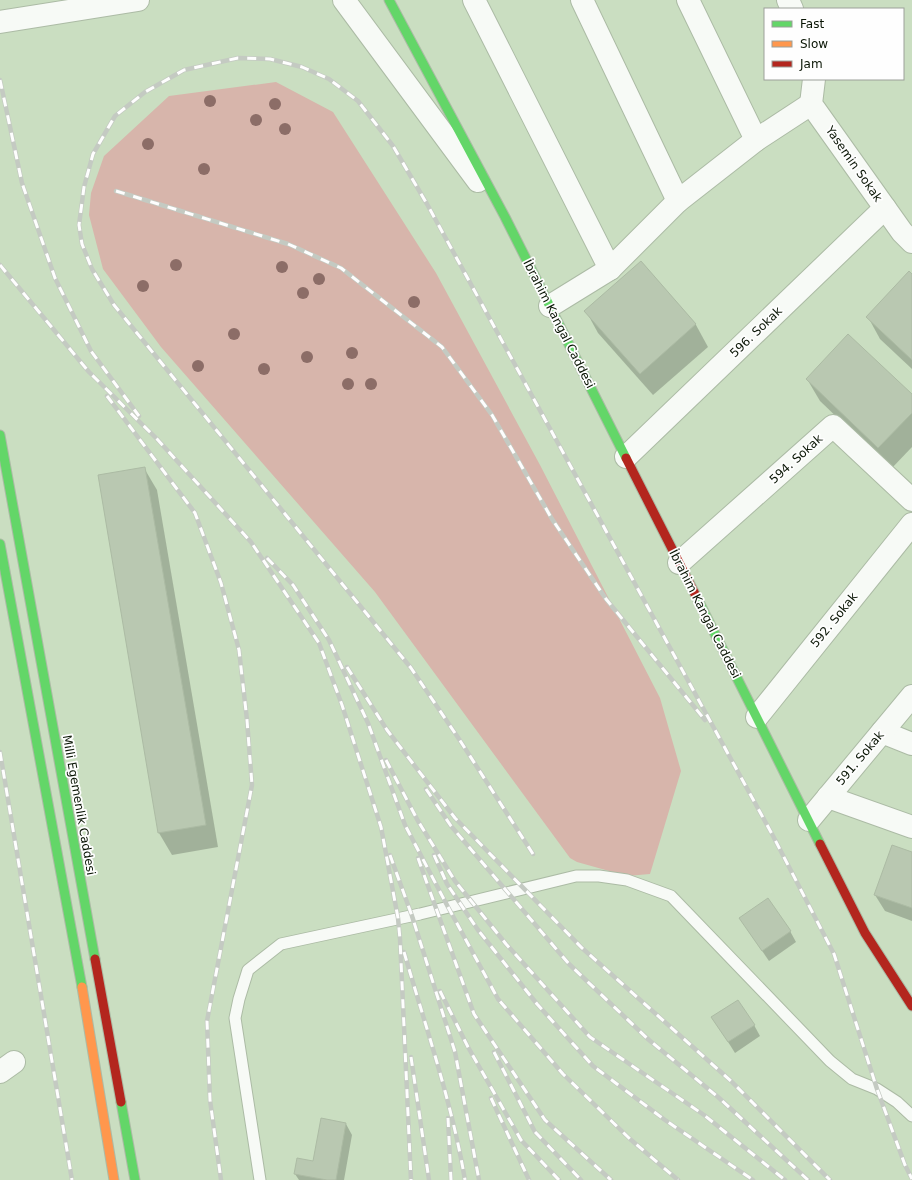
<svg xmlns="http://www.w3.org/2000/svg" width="912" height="1180" viewBox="0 0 912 1180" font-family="'DejaVu Sans',sans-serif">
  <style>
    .green { fill: #d7b5ab }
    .shadow { fill: #0003 }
    .building { fill: #b9c8b1; stroke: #acbba4 }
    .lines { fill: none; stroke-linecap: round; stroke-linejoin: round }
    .lane-casing { stroke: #acbba5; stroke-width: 13 }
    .street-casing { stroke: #acbba5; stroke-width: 24 }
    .fast-casing { stroke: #acbba5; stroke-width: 11 }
    .slow-casing { stroke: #acbba5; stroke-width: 11 }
    .jam-casing { stroke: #acbba5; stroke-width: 11 }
    .lane { stroke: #f7faf6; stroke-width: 11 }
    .street { stroke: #f7faf6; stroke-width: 22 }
    .fast { stroke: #63d668; stroke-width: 9 }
    .slow { stroke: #ff974d; stroke-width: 9 }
    .jam { stroke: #b3261e; stroke-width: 9 }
    .rail-casing { stroke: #c4cac2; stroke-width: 4.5 }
    .rail { stroke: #fefefe; stroke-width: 3; stroke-dasharray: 9; stroke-linecap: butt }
    .tree { fill: #8c6d67 }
    .labels { text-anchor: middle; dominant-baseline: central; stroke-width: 3.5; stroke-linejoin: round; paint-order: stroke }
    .street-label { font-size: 12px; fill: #081403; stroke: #fefefe }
  </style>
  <rect width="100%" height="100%" fill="#cadec1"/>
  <polygon class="green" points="276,82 333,112 436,273 540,465 660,698 681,771 650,874 627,876 577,862 570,858 375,592 161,347 103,269 89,215 91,193 104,156 169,96"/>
  <g class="shadow">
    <polygon points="641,262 696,325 708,347 653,395 598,333 586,311"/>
    <polygon points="912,275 912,369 880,339 868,317"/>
    <polygon points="807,379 912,395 912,447 891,469 820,401"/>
    <polygon points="144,468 157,490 218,847 172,855 159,833 99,476"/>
    <polygon points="912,853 912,921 885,911 875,895"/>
    <polygon points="747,929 790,931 796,942 769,961"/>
    <polygon points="713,1018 754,1025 760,1036 735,1053"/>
    <polygon points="346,1124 352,1135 344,1180 299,1180 295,1174 314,1163"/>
  </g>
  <g class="building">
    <polygon points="641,261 696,324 640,374 584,311"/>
    <polygon points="909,271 912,274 912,360 866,317"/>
    <polygon points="848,334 912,394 912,413 878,448 806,379"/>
    <polygon points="145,467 206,825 158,833 98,475"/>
    <polygon points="892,845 912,852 912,908 874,895"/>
    <polygon points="768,898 791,931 762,951 739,918"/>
    <polygon points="738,1000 755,1025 728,1042 711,1017"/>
    <polygon points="321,1118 346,1123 336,1180 327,1180 294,1174 297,1158 313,1161"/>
  </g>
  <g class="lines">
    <defs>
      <polyline id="lane" points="260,1180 235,1018 239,999 248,970 281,944 420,914 576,876 599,876 627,880 671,896 830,1061 852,1079 877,1089 897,1102 912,1116"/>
      <g id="street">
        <polyline points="344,0 478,181"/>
        <polyline points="474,0 610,269"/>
        <polyline points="582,0 678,201"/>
        <polyline points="688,0 756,140"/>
        <polyline points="788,0 792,9"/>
        <polyline points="0,22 138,0"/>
        <polyline points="814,79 811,104 902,232 912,242"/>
        <polyline points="550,306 610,269 678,201 756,140 811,104"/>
        <polyline points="626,457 885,208"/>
        <polyline points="679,563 833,426 912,500"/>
        <polyline points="757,717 912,524"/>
        <polyline points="882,732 912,744"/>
        <polyline points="828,797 912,827"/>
        <polyline points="809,820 912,696"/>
        <polyline points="0,1072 14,1062"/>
      </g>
      <g id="fast">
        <polyline points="389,0 505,217 626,458"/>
        <polyline points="0,435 95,959"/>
        <polyline points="0,544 82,987"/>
        <polyline points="696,596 820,844"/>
        <polyline points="121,1102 135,1180"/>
      </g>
      <polyline id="slow" points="82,987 114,1180"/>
      <g id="jam">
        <polyline points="626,458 696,596"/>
        <polyline points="820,844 865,933 912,1006"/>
        <polyline points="95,959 121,1102"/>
      </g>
    </defs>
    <use href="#lane" class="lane-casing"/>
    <use href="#street" class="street-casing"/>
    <use href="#fast" class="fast-casing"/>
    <use href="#slow" class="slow-casing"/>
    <use href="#jam" class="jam-casing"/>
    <use href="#lane" class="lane"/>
    <use href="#street" class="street"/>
    <use href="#fast" class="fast"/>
    <use href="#slow" class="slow"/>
    <use href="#jam" class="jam"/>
    <defs>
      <g id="rail">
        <polyline points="0,80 22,183 55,278 91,351 139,416"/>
        <polyline points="116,191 288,244 341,268 442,347 492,415 552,519 606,599 705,720"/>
        <polyline points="0,265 89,372 157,439 251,542 319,643 342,705 381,827 398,918 400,939 411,1180"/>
        <polyline points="107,396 195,513 221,583 239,650 247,720 252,785 207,1021 210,1100 221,1180"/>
        <polyline points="267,558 293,585 329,640 368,723 405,825 448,907 498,999 563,1074 630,1139 678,1180"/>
        <polyline points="347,667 387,730 455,818 582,948 731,1081 830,1180"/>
        <polyline points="0,752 72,1180"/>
        <polyline points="386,760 418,821 455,881 506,944 590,1037 704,1115 785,1180"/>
        <polyline points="426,789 451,826 569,964 649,1040 718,1097 808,1180"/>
        <polyline points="533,854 459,739 411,668 114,305 92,269 82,244 79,225 84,187 93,154 115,116 145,92 184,70 238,58 270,59 302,67 329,79 358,101 393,146 427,204 772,834 834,954 877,1089 905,1165 912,1179"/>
        <polyline points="390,855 412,916 455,1052 479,1180"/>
        <polyline points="434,855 447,884 478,930 537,1004 593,1066 665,1120 753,1180"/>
        <polyline points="418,858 474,1014 545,1120 611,1180"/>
        <path d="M404 952C426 1028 452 1103 465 1180"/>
        <polyline points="440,991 468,1047 521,1140 559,1180"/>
        <polyline points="494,1052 535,1132 581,1180"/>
        <polyline points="411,1057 429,1180"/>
        <polyline points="491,1098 529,1180"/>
        <polyline points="448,1118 451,1180"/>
      </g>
    </defs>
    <use href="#rail" class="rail-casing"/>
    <use href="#rail" class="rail"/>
  </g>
  <g class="tree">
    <circle cx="210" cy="101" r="6"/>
    <circle cx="275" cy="104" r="6"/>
    <circle cx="256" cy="120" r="6"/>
    <circle cx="285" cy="129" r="6"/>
    <circle cx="148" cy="144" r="6"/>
    <circle cx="204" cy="169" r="6"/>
    <circle cx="176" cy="265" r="6"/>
    <circle cx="282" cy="267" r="6"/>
    <circle cx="319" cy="279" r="6"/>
    <circle cx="143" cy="286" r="6"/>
    <circle cx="303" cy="293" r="6"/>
    <circle cx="414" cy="302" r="6"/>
    <circle cx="234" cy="334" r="6"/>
    <circle cx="352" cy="353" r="6"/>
    <circle cx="307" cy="357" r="6"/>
    <circle cx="198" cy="366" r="6"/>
    <circle cx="264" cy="369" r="6"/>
    <circle cx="348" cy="384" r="6"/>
    <circle cx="371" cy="384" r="6"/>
  </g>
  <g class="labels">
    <g class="street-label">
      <text transform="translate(854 164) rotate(55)">Yasemin Sokak</text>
      <text transform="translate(559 324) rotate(63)">İbrahim Kangal Caddesi</text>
      <text transform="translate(756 332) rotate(-44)">596. Sokak</text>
      <text transform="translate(796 459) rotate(-42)">594. Sokak</text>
      <text transform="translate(705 614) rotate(63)">İbrahim Kangal Caddesi</text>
      <text transform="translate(834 620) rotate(-51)">592. Sokak</text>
      <text transform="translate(860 758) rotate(-50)">591. Sokak</text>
      <text transform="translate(79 805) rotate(80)">Milli Egemenlik Caddesi</text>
    </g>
  </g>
  <rect x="764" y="8" width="140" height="72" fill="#fefefe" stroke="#9ca09a"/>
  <rect x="772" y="21" width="20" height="6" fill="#63d668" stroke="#9ca09a"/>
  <text x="800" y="28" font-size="12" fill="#081403">Fast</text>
  <rect x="772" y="41" width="20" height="6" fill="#ff974d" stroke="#9ca09a"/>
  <text x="800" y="48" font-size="12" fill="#081403">Slow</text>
  <rect x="772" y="61" width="20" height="6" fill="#b3261e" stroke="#9ca09a"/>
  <text x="800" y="68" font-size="12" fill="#081403">Jam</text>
</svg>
